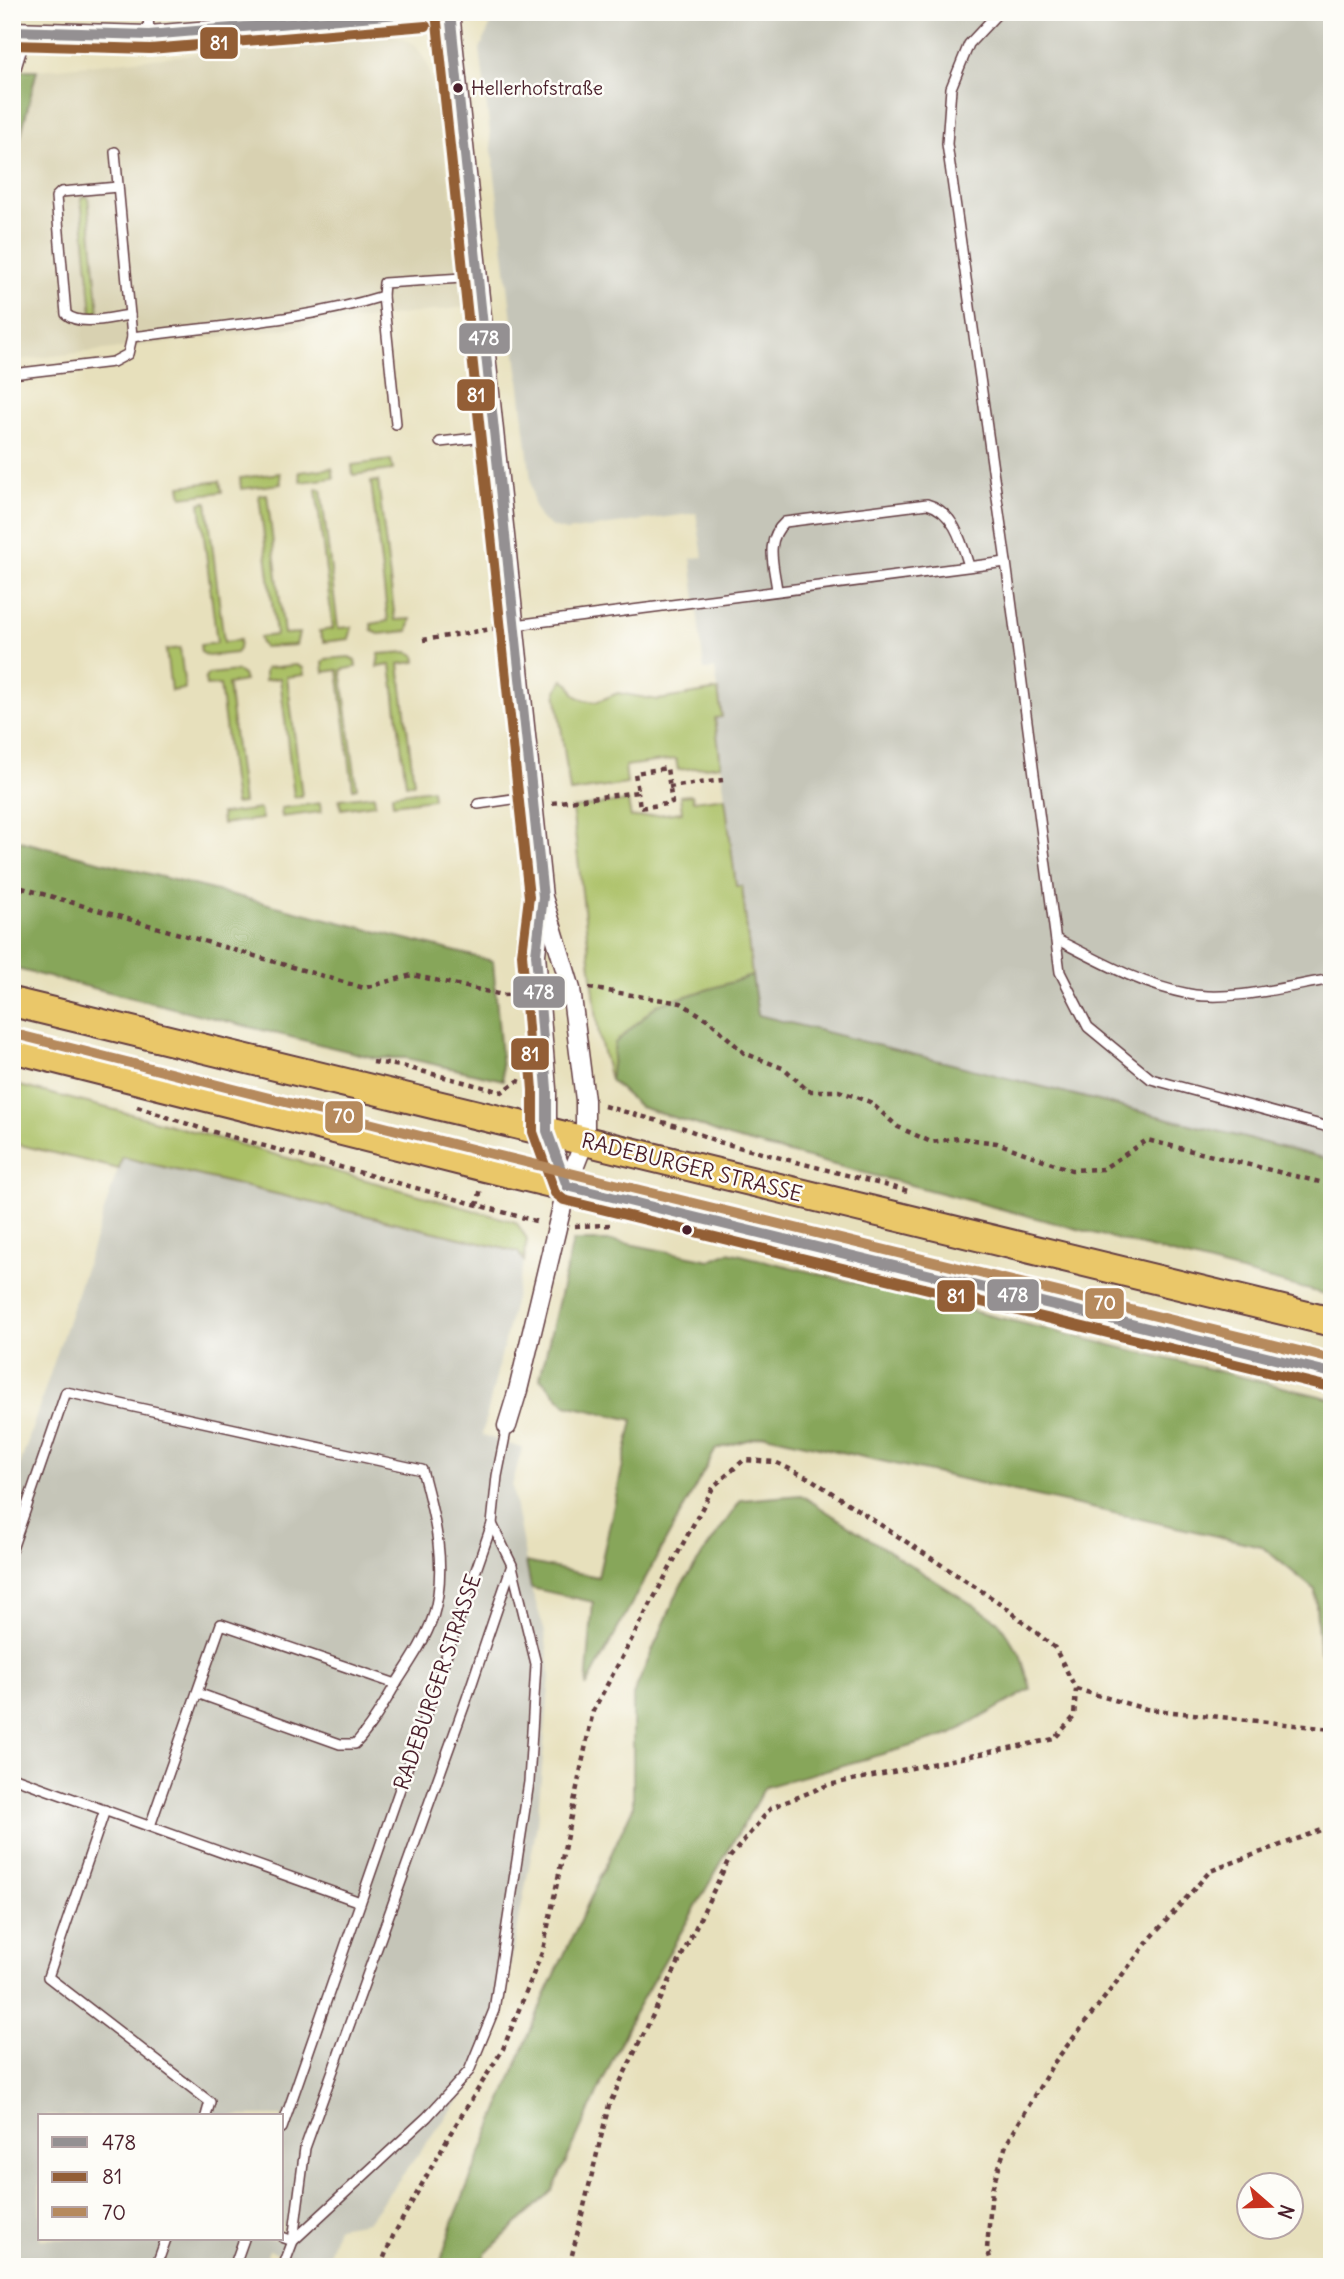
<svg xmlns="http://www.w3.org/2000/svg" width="1344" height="2279" viewBox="0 0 1344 2279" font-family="Delius,sans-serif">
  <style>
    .built { fill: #d8d1b1 }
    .industrial { fill: #c5c5b8; fill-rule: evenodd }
    .green { fill: #aac065; stroke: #7a7048; stroke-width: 2 }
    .forest { fill: #87a65a; stroke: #686242; stroke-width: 2 }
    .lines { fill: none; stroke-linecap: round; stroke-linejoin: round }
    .service-casing { stroke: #623c41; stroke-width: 12 }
    .minor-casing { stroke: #623c41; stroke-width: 21 }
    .primary-casing { stroke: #623c41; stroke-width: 32 }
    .path { stroke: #623c41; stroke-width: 4.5; stroke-dasharray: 5 5; stroke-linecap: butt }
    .service { stroke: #fff; stroke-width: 9 }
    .minor { stroke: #fff; stroke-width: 18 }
    .primary { stroke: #eac769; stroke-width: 28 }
    .bus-1-casing { stroke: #fdfcf7; stroke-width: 16 }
    .bus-2-casing { stroke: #fdfcf7; stroke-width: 16 }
    .bus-3-casing { stroke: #fdfcf7; stroke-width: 16 }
    .bus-1 { stroke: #949092; stroke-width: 10 }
    .bus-2 { stroke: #935e36; stroke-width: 10 }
    .bus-3 { stroke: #b68a5d; stroke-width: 10 }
    .bus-dot { fill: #4a1f2b; stroke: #fdfcf7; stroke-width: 2.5 }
    .labels { text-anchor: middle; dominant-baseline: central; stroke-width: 5; stroke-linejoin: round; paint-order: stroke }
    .bus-label { font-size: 19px; fill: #4a1f2b; stroke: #fdfcf7; text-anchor: start }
    .street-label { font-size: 21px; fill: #4a1f2b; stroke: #fdfcf7 }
    .line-badge { stroke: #fdfcf7; stroke-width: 2.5 }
    .badge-label { font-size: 19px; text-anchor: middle; font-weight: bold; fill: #fff }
  </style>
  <rect width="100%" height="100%" fill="#fdfcf7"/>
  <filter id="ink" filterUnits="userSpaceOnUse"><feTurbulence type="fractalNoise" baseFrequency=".0143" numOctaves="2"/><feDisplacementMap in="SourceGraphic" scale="14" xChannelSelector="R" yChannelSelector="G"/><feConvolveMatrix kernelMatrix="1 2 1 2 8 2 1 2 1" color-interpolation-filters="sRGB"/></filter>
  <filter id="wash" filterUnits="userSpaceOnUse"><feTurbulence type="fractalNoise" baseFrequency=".00686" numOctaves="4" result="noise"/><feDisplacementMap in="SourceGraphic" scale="28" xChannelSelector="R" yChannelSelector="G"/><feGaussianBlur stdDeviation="1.57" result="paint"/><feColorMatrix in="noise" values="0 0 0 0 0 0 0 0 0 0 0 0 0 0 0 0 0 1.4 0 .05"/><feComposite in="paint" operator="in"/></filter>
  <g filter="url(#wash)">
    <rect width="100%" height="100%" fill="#e7e0bc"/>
    <polygon class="built" points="393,34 415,44 427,63 433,85 462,255 467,307 12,361 12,171 37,70"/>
    <g class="industrial">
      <polygon points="508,12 1332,12 1332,1160 757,1015 742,887 736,887 725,798 715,718 722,716 715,669 704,670 691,558 703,557 696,513 566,531 552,527 541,519 534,506 480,49 495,14"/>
      <path d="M122 1157 518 1252 524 1261 482 1435 522 1448 512 1486 531 1588 545 1632 550 1674 537 1825 501 2016 466 2091 367 2222 337 2227 324 2267H315L269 2250 264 2267H12V1489ZM40 2116H282V2239H40Z"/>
    </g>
    <g class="green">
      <polygon points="88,196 99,314 92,314 81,197"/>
      <polygon points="391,460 393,470 353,475 352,465"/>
      <polygon points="332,468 334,478 301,482 299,472"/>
      <polygon points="280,473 281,484 241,489 240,478"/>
      <polygon points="220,481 222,492 182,497 180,486"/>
      <polygon points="378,481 395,620 411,619 408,631 379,634 372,631 371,624 388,621 371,482"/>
      <polygon points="316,489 321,489 338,628 352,627 349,639 324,642 319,631 333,629"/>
      <polygon points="267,494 284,634 299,633 296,645 264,647 261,644 259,637 276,635 259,495"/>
      <polygon points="207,502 224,642 240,640 239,649 236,653 208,656 201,652 200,645 217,643 200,503"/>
      <polygon points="180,648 185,689 171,691 166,650"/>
      <polygon points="408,652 415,655 416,662 399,664 414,783 406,784 391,665 377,667 379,654"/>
      <polygon points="349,657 355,660 356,667 341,670 357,788 353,789 338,670 324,672 323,663 326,659"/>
      <polygon points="296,665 303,668 304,675 287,677 302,796 294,797 280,678 265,680 265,671 267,668"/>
      <polygon points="237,671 243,675 245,681 228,684 243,803 235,804 220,685 206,686 205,678 208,674"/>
      <polygon points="563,680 570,685 575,695 584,700 596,702 618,693 658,700 718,690 722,717 715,718 721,765 678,770 676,759 625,766 627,784 570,792 556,691"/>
      <polygon points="432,789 433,799 393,804 392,794"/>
      <polygon points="374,795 375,804 341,809 339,799"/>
      <polygon points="692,795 693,801 725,797 736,886 742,886 752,976 657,1005 615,1043 610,1080 599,1036 572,808 628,801 631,818 682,812 680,796"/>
      <polygon points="320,803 321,812 282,817 281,808"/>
      <polygon points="260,809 262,819 222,824 221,814"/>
      <polygon points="12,1084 131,1114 516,1222 527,1239 524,1261 518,1252 122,1157 119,1169 12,1143"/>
    </g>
    <g class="forest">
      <polygon points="12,70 37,70 12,171"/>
      <polygon points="12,839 493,961 503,1080 406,1058 375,1058 12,968"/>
      <polygon points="752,976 758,1015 1332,1160 1332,1296 728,1137 698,1125 640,1107 610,1080 615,1043 657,1005"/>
      <polygon points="573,1241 614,1241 710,1260 729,1252 1332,1399 1332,1671 1319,1649 1315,1590 1261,1546 765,1435 716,1449 586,1687 593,1602 531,1588 526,1562 598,1577 633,1420 566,1405 540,1378"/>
      <polygon points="801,1495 998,1621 1020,1654 1031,1689 950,1735 765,1787 633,2015 553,2190 485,2254 480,2267 439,2267 453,2222 543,2000 633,1807 633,1695 680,1587 741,1500"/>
    </g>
  </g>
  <g filter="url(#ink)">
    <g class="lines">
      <defs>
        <g id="service">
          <polyline points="148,12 149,35"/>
          <polyline points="999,12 969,44 951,88 947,144 1006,562 1060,972 1088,1027 1151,1079 1332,1128"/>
          <polyline points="12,81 27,32"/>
          <polyline points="115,152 132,337"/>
          <path d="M118 187 61 192 56 197 66 314C80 327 113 317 130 315"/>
          <path d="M12 374 113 362 128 354 132 337C216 326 302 321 383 296"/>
          <polyline points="396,424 383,296 384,283 478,277"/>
          <polyline points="440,442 494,436"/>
          <path d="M777 590C774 565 764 541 785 522L927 504C954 511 962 543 969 566"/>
          <polyline points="515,625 1006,562"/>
          <polyline points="478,804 533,796"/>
          <path d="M1056 939C1099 961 1141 985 1189 994 1231 1002 1289 986 1332 979"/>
          <path d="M12 1549 66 1392 422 1470C435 1517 448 1568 433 1617 425 1641 408 1665 394 1687 382 1707 371 1727 355 1744H340L197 1693"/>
          <polyline points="12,1777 360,1902"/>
          <polyline points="105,1810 48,1977 210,2102 206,2116"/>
          <polyline points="150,1826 221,1624 396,1684"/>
          <polyline points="282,2128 492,1524 497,1476 507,1426"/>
          <polyline points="282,2237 293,2241 427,2117 469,2071 494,2010 529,1782 536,1664 512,1566"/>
          <polyline points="285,2262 293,2241 305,2148 467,1698 512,1565 492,1524"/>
          <polyline points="156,2267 166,2239"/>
          <polyline points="234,2267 244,2239"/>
        </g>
        <g id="minor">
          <polyline points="450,12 543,897 571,989 585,1100 585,1140 567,1186 518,1390 507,1426"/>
          <polyline points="12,31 149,35 425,12"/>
          <polyline points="542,904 536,954 547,1089 547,1131 567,1186"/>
        </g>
        <g id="primary">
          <polyline points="12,1002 1332,1322"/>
          <polyline points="12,1048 485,1167 1332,1373"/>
        </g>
      </defs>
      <use href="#service" class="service-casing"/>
      <use href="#minor" class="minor-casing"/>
      <use href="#primary" class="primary-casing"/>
      <g class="path">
        <polyline points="423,640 498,628"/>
        <polyline points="669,787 723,780"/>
        <polyline points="552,803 638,792 635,773 667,768 672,803 640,808 638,792"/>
        <polyline points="12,885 364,988 412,975 503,995 521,994"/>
        <polyline points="589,988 681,1003 710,1021 744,1053 785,1069 808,1091 839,1091 870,1102 898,1127 931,1142 959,1138 997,1143 1071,1170 1103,1169 1147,1140 1332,1185"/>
        <polyline points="373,1062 402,1066 502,1092 518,1081 528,1084"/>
        <polyline points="604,1106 684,1128 719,1142 912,1192"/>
        <polyline points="137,1107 203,1129 539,1222"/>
        <polyline points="477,1206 481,1188"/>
        <polyline points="575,1226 612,1225"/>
        <polyline points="1076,1689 1146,1709 1332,1729"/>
        <polyline points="380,2267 393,2236 450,2134 503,2049 543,1950 593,1711 714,1486 744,1460 775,1462 811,1479 1004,1606 1055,1648 1076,1689 1074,1717 1054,1739 828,1785 771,1808 730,1857 609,2105 569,2267"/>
        <polyline points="993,2267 987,2249 992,2189 1006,2145 1053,2064 1150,1939 1210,1871 1332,1826"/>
      </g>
      <use href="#service" class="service"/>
      <use href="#minor" class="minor"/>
      <use href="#primary" class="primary"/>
      <defs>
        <g id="bus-1">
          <polyline points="450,12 543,897 536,954 547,1089 547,1131 567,1186 1332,1373"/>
          <polyline points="12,31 149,35 422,12"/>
        </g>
        <g id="bus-2">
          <polyline points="436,13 529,897 522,954 533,1090 533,1132 555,1193 564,1200 1329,1387"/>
          <polyline points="12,45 150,49 426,26"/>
        </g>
        <polyline id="bus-3" points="15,1034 488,1153 1332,1359"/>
      </defs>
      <use href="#bus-1" class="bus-1-casing"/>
      <use href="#bus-2" class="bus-2-casing"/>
      <use href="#bus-3" class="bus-3-casing"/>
      <use href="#bus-1" class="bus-1"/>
      <use href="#bus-2" class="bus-2"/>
      <use href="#bus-3" class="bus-3"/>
    </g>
  </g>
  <g class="bus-dot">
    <circle cx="458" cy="88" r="6"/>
    <circle cx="687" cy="1230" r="6"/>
  </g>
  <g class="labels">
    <g class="bus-label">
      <text x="471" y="88">Hellerhofstraße</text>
    </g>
    <g class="street-label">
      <text transform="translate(692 1167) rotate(14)">RADEBURGER STRASSE</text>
      <text transform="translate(437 1682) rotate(-71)">RADEBURGER STRASSE</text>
    </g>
  </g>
  <g class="line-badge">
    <rect x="199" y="26" width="40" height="34" rx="7" fill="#935e36"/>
    <rect x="458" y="322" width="53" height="33" rx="7" fill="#949092"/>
    <rect x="456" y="378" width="40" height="34" rx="7" fill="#935e36"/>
    <rect x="512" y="975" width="54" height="34" rx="7" fill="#949092"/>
    <rect x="510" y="1037" width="40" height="34" rx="7" fill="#935e36"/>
    <rect x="324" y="1100" width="40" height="34" rx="7" fill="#b68a5d"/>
    <rect x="986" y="1278" width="54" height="34" rx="7" fill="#949092"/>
    <rect x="936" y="1279" width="40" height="34" rx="7" fill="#935e36"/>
    <rect x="1084" y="1287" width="41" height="33" rx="7" fill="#b68a5d"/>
  </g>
  <g class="badge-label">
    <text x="219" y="50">81</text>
    <text x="484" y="345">478</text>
    <text x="476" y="402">81</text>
    <text x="539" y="999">478</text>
    <text x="530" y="1061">81</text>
    <text x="344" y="1123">70</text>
    <text x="1013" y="1302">478</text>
    <text x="956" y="1303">81</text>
    <text x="1105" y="1310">70</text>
  </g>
  <rect width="1344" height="2279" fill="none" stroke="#fdfcf7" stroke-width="42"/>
  <rect x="38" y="2114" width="245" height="126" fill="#fdfcf7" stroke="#b5a4a5" stroke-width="2"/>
  <rect x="52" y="2137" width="35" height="10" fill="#949092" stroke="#b5a4a5" stroke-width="2"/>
  <text x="102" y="2150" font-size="21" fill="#4a1f2b">478</text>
  <rect x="52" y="2172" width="35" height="10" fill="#935e36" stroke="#b5a4a5" stroke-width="2"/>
  <text x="102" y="2184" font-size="21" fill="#4a1f2b">81</text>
  <rect x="52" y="2207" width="35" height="10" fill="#b68a5d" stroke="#b5a4a5" stroke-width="2"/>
  <text x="102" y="2220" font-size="21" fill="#4a1f2b">70</text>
  <g transform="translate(1270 2206) rotate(110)"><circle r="33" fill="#fdfcf7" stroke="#b5a4a5" stroke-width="2"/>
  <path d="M0-5L12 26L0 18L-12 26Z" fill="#c8321e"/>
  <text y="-10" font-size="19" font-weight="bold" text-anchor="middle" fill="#4a1f2b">N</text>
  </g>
</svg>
